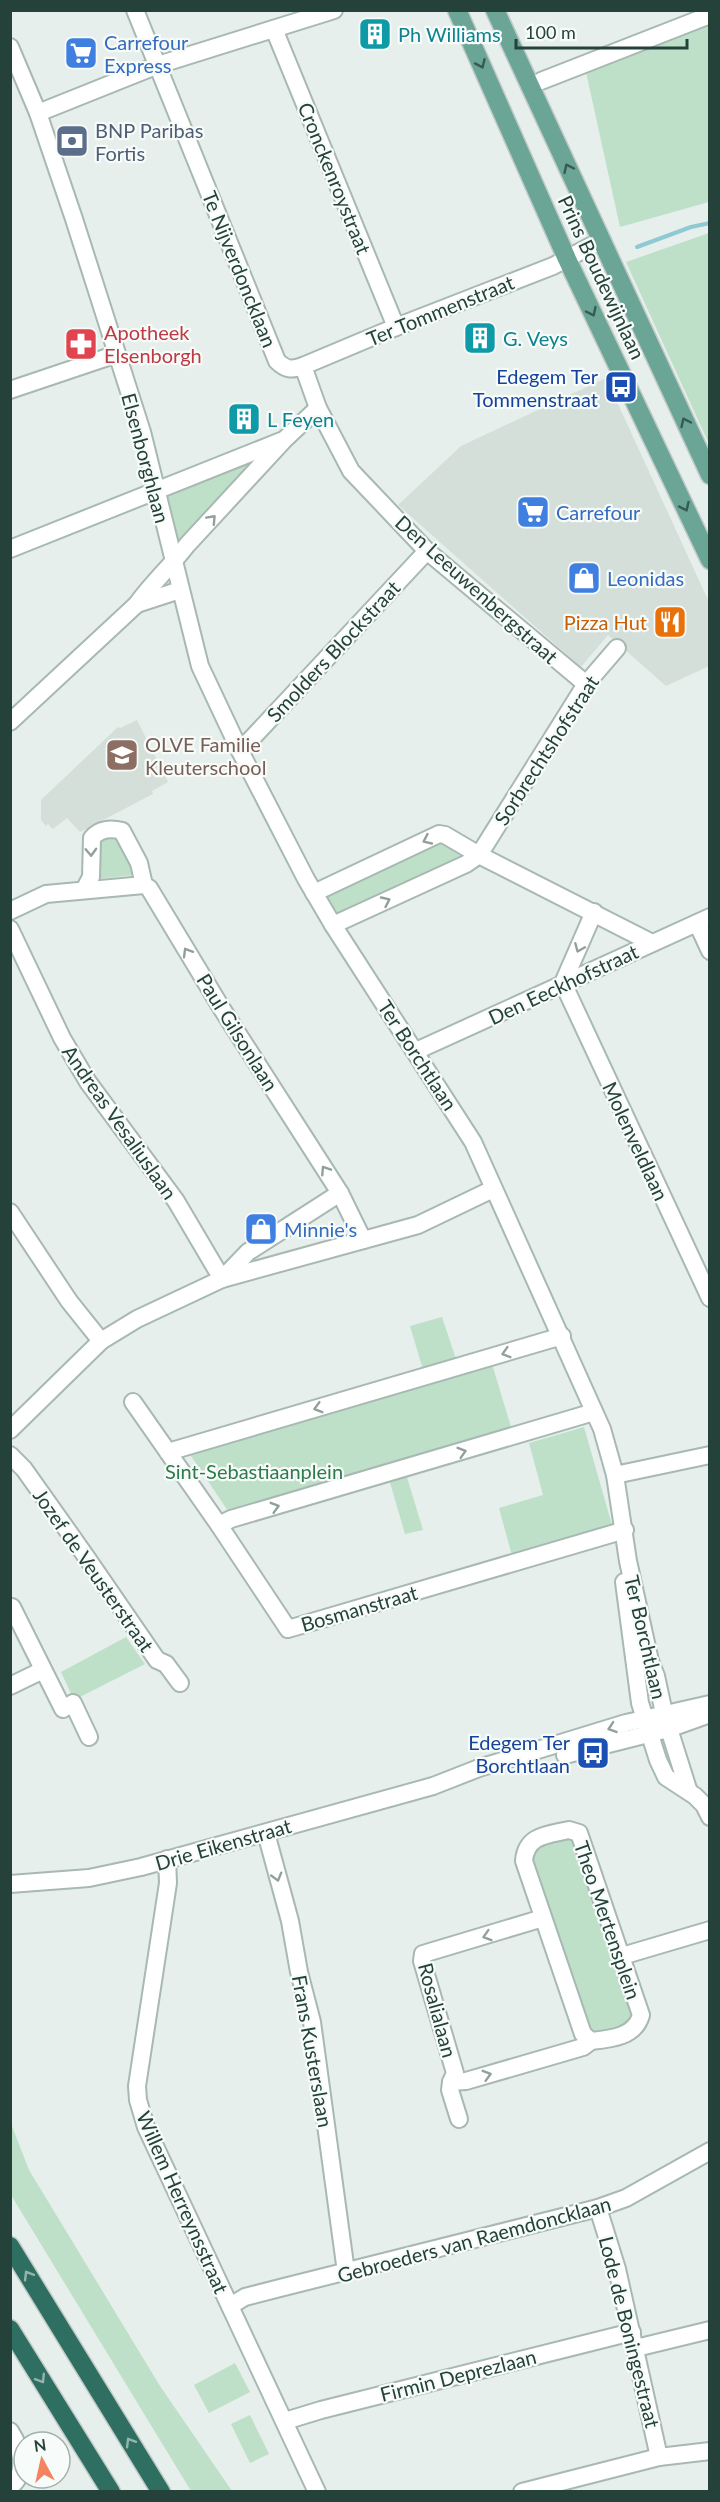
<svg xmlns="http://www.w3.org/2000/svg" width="720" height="2502" viewBox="0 0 720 2502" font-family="Lato,sans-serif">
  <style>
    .built { fill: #d4dfda }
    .green { fill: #bfe0c8 }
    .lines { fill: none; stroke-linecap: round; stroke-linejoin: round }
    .stream { stroke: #8ec9d4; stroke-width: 4 }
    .minor-casing { stroke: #a8b8b2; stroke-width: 20 }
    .major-casing { stroke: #c2cac8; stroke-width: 21 }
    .highway-casing { stroke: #c2cac8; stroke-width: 21 }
    .minor { stroke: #fff; stroke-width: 16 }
    .major { stroke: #6aa596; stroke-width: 18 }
    .highway { stroke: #2f6f62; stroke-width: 18 }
    .oneway { stroke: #365b51 }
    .oneway2 { stroke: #92a09c }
    .oneway3 { stroke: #93b5ae }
    .labels { text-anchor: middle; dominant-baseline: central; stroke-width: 4.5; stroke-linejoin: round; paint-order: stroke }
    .culture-label { font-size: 20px; fill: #0d838f; stroke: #f7fbf9; text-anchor: start }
    .shop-label { font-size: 20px; fill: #366cbe; stroke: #f7fbf9; text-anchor: start }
    .service-label { font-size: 20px; fill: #4e5e75; stroke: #f7fbf9; text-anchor: start }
    .street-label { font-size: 20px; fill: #24423a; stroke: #f7fbf9 }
    .health-label { font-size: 20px; fill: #be3a42; stroke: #f7fbf9; text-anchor: start }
    .transit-label { font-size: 20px; fill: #164399; stroke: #f7fbf9; text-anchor: end }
    .food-label { font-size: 20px; fill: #c56008; stroke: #f7fbf9; text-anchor: end }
    .education-label { font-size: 20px; fill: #785e54; stroke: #f7fbf9; text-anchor: start }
    .park-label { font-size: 20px; fill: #2d7a4b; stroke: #f7fbf9 }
  </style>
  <rect width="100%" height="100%" fill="#e6efeb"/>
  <g class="built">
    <polygon points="606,378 709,602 709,666 666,686 608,635 581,667 398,505 461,446"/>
    <polygon points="137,720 168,782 152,791 153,794 80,832 67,818 53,829 48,824 46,826 41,820 41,800 118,727 120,728"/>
  </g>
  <g class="green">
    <polygon points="709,12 709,202 620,227 584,63"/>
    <polygon points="709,233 710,233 709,444 626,262"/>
    <polygon points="253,460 183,540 177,539 166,499 171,494"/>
    <polygon points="104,837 123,839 135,875 95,879 96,842"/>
    <path d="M438 841 463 851 464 857 341 916C331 911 324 903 330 892Z"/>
    <polygon points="442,1317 457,1362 424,1373 410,1326"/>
    <polygon points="492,1364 512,1430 230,1514 189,1453"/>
    <polygon points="584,1427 612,1525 512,1556 499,1508 543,1495 529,1443"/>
    <polygon points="406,1474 423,1530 405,1534 389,1479"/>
    <polygon points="126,1637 145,1664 74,1700 61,1672"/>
    <polygon points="563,1838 573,1839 634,2006 630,2027 588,2034 529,1854 533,1848"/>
    <polygon points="10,2121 29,2170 160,2386 232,2491 191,2491 11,2195"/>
    <polygon points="235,2363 250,2392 209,2413 194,2385"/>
    <polygon points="250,2415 269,2454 250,2463 231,2424"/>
  </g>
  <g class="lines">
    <polyline class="stream" points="637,247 691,227 710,223"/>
    <defs>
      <g id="minor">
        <path d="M135 10 277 361C286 370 292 370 303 366L396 327 553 266 602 240"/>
        <polyline points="274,29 396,327"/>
        <polyline points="10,47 38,113 74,219 142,432 200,666 240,751 306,879 333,925 473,1142 602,1429 615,1475 628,1561 650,1661 656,1676 664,1713 688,1789"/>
        <polyline points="541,81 710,15"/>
        <polyline points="38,113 158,65 334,10"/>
        <polyline points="303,366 318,408 351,471 427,551 586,684"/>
        <polyline points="10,390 117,354"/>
        <polyline points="10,549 281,441"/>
        <polyline points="137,604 180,590"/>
        <path d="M10 722 137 604C152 583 171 566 187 545L284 440 318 408"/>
        <polyline points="240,751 427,551"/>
        <path d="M84 890 91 877 92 838C99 829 111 828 122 831L139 863 144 885 149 888 222 1009 340 1193 363 1240"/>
        <polyline points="314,893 439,834 445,835 479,855 652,943"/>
        <polyline points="10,911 46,894 144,885"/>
        <polyline points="594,912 563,983 710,1298"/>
        <polyline points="697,923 710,951"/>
        <polyline points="333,925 466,864 479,855 586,684 617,648"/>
        <polyline points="10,929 62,1038 88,1082 176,1201 222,1279 248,1252 340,1193"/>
        <polyline points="416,1051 710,917"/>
        <polyline points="10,1212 69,1301 101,1341"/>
        <polyline points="133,1402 219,1525 288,1629 625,1530"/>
        <polyline points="10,1430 101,1341 137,1319 222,1279 418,1225 493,1189"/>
        <polyline points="168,1452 562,1336"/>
        <polyline points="10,1455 24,1469 87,1558 157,1660 166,1664 180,1683"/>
        <polyline points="615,1475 710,1455"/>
        <polyline points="219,1525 231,1519 594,1412"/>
        <polyline points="624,1582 640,1703 658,1760 666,1777 695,1796 704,1805 710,1817"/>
        <polyline points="12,1607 63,1709 73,1703 89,1737"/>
        <polyline points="10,1686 43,1670"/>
        <polyline points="565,1755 668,1729 710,1714"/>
        <path d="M569 1830 579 1833 641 2015C635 2037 611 2039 591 2041L583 2034 524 1861C526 1835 547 1835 569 1830Z"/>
        <polyline points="266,1833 290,1921 299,1972 312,2022 346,2272"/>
        <polyline points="167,1859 168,1883 137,2086 138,2100 146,2127 317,2492"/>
        <polyline points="10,1884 89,1878 141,1867 433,1786 479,1768 626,1723 710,1704"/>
        <polyline points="543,1918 423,1954 422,1961 455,2073 451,2082 466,2081 583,2047 591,2041"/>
        <polyline points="622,1956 710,1930"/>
        <polyline points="451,2082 450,2090 459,2119"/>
        <polyline points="598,2208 617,2269 659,2457"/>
        <polyline points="230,2306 245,2297 280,2288 598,2208 626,2198 710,2151"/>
        <polyline points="636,2348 710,2330"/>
        <polyline points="285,2421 321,2410 632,2332"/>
        <path d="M10 2431C21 2448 29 2472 10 2487"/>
        <polyline points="522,2492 659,2457 710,2451"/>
      </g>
      <g id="major">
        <polyline points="457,10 567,259 710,560"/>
        <polyline points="495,10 710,475"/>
      </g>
      <g id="highway">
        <polyline points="10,2246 161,2492"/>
        <polyline points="10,2329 111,2492"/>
      </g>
    </defs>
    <use href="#minor" class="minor-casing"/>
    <use href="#major" class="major-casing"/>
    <use href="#highway" class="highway-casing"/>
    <use href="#minor" class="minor"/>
    <use href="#major" class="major"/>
    <use href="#highway" class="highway"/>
  </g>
  <defs><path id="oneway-chevron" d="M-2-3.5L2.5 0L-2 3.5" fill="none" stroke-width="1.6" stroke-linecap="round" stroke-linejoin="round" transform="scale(1.5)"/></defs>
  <g class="oneway">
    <use href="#oneway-chevron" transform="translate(481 64) rotate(66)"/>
    <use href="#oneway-chevron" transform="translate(568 168) rotate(-115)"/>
    <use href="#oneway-chevron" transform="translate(592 312) rotate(65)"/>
    <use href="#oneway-chevron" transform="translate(685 422) rotate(-115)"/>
    <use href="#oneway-chevron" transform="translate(685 507) rotate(65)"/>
  </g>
  <g class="oneway2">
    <use href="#oneway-chevron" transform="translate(212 519) rotate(-47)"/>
    <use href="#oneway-chevron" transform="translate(427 840) rotate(155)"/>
    <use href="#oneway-chevron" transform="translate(91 852) rotate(88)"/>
    <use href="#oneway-chevron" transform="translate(386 901) rotate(-25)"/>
    <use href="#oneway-chevron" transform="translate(579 948) rotate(113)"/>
    <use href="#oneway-chevron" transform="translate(187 952) rotate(-121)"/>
    <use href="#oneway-chevron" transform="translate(325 1170) rotate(-123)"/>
    <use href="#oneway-chevron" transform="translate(506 1353) rotate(163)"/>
    <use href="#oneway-chevron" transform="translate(318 1408) rotate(164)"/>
    <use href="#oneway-chevron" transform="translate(462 1452) rotate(-17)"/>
    <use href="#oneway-chevron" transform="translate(275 1507) rotate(-16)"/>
    <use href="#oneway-chevron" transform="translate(612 1728) rotate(161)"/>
    <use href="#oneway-chevron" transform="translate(277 1877) rotate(74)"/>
    <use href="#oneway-chevron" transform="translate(487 1936) rotate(163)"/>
    <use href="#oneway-chevron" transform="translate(487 2075) rotate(-16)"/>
  </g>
  <g class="oneway3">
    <use href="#oneway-chevron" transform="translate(28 2275) rotate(-121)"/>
    <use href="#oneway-chevron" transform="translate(41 2379) rotate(58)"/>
    <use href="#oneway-chevron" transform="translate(130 2442) rotate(-121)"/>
  </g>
  <defs>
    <symbol id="building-square" viewBox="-11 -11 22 22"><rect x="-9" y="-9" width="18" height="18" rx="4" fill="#0f9aa8" stroke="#f7fbf9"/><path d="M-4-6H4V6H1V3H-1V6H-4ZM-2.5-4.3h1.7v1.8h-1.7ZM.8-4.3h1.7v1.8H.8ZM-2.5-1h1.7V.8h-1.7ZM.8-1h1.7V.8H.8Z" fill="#fff"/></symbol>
    <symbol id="supermarket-square" viewBox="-11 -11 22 22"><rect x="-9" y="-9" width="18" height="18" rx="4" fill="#3f7fe0" stroke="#f7fbf9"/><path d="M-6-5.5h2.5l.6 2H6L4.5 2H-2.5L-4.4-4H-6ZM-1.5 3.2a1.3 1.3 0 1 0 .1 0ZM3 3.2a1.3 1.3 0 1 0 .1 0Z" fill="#fff"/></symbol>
    <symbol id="bank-square" viewBox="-11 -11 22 22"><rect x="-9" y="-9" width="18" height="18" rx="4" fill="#5c6f8a" stroke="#f7fbf9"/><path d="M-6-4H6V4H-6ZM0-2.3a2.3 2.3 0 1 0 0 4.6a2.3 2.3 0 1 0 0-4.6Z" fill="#fff"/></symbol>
    <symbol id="pharmacy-square" viewBox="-11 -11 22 22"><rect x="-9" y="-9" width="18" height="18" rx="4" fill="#e0444e" stroke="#f7fbf9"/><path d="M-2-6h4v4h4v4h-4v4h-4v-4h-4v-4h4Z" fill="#fff"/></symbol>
    <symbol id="bus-square" viewBox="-11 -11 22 22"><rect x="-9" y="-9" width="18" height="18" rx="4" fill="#1a4fb4" stroke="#f7fbf9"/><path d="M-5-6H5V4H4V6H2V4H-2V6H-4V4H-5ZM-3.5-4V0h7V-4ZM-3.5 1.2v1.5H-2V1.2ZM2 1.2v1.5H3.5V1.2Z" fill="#fff"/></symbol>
    <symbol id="shop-square" viewBox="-11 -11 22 22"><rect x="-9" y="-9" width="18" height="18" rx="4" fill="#3f7fe0" stroke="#f7fbf9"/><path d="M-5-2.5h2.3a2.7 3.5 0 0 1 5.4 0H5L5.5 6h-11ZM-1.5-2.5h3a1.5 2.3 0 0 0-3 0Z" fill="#fff"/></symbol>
    <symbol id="restaurant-square" viewBox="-11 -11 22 22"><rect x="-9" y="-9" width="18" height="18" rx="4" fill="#e8710a" stroke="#f7fbf9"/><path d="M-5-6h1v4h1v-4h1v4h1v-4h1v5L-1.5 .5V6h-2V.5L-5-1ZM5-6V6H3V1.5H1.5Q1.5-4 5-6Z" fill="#fff"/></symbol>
    <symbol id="school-square" viewBox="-11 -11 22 22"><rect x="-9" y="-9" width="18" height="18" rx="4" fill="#8d6e63" stroke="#f7fbf9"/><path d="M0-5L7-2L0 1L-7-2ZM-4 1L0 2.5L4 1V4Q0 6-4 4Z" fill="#fff"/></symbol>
  </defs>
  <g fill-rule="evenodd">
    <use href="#building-square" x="356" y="15" width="38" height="38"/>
    <use href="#supermarket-square" x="62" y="34" width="38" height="38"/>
    <use href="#bank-square" x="53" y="122" width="38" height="38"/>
    <use href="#building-square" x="461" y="319" width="38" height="38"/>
    <use href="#pharmacy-square" x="62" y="325" width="38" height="38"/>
    <use href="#bus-square" x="602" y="368" width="38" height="38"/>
    <use href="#building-square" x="225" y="400" width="38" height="38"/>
    <use href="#supermarket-square" x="514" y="493" width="38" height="38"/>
    <use href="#shop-square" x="565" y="559" width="38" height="38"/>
    <use href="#restaurant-square" x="651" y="603" width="38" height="38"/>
    <use href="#school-square" x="103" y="736" width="38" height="38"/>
    <use href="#shop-square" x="242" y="1210" width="38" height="38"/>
    <use href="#bus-square" x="574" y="1734" width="38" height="38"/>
  </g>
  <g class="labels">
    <g class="culture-label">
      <text x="398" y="34">Ph Williams</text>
      <text x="503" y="338">G. Veys</text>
      <text x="267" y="419">L Feyen</text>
    </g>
    <g class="shop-label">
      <text x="104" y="42">Carrefour<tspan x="104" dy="23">Express</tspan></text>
      <text x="556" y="512">Carrefour</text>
      <text x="607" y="578">Leonidas</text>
      <text x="284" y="1229">Minnie's</text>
    </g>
    <g class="service-label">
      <text x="95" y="130">BNP Paribas<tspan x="95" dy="23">Fortis</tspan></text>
    </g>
    <g class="street-label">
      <text transform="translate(335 178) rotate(68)">Cronckenroystraat</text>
      <text transform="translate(240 269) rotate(68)">Te Nijverdoncklaan</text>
      <text transform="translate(602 277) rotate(65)">Prins Boudewijnlaan</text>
      <text transform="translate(440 310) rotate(-22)">Ter Tommenstraat</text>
      <text transform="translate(146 458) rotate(75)">Elsenborghlaan</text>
      <text transform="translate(477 589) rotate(42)">Den Leeuwenbergstraat</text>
      <text transform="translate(333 651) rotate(-47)">Smolders Blockstraat</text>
      <text transform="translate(546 750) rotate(-57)">Sorbrechtshofstraat</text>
      <text transform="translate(563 984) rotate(-25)">Den Eeckhofstraat</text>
      <text transform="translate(238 1032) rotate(58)">Paul Gilsonlaan</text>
      <text transform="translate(418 1055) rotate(57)">Ter Borchtlaan</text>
      <text transform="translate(120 1122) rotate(55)">Andreas Vesaliuslaan</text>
      <text transform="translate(636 1141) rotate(65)">Molenveldlaan</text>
      <text transform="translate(94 1570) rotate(55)">Jozef de Veusterstraat</text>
      <text transform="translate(359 1608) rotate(-16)">Bosmanstraat</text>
      <text transform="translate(646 1637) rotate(77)">Ter Borchtlaan</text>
      <text transform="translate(223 1844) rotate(-16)">Drie Eikenstraat</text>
      <text transform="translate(608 1920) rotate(71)">Theo Mertensplein</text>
      <text transform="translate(438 2010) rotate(75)">Rosalialaan</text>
      <text transform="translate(313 2051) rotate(80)">Frans Kusterslaan</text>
      <text transform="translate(183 2202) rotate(66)">Willem Herreynsstraat</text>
      <text transform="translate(474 2239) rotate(-15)">Gebroeders van Raemdoncklaan</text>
      <text transform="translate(630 2332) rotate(76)">Lode de Boningestraat</text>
      <text transform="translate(458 2375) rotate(-14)">Firmin Deprezlaan</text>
    </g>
    <g class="health-label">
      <text x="104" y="332">Apotheek<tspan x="104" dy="23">Elsenborgh</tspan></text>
    </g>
    <g class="transit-label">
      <text x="598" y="376">Edegem Ter<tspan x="598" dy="23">Tommenstraat</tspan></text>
      <text x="570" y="1742">Edegem Ter<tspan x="570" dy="23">Borchtlaan</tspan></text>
    </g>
    <g class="food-label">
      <text x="647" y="622">Pizza Hut</text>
    </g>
    <g class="education-label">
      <text x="145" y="744">OLVE Familie<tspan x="145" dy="23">Kleuterschool</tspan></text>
    </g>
    <g class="park-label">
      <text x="254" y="1471">Sint-Sebastiaanplein</text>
    </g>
  </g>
  <rect width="720" height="2502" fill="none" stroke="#24423a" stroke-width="24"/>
  <g transform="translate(42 2460) rotate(352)"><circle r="28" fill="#f7fbf9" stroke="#a3b1ad" stroke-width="1.5"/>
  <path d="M0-4.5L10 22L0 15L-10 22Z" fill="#f4845f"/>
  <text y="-9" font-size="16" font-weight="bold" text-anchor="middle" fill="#24423a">N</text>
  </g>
  <path d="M516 39v9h171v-9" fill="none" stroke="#24423a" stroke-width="3"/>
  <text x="525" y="39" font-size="18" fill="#24423a" stroke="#f7fbf9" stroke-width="4.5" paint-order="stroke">100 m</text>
</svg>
